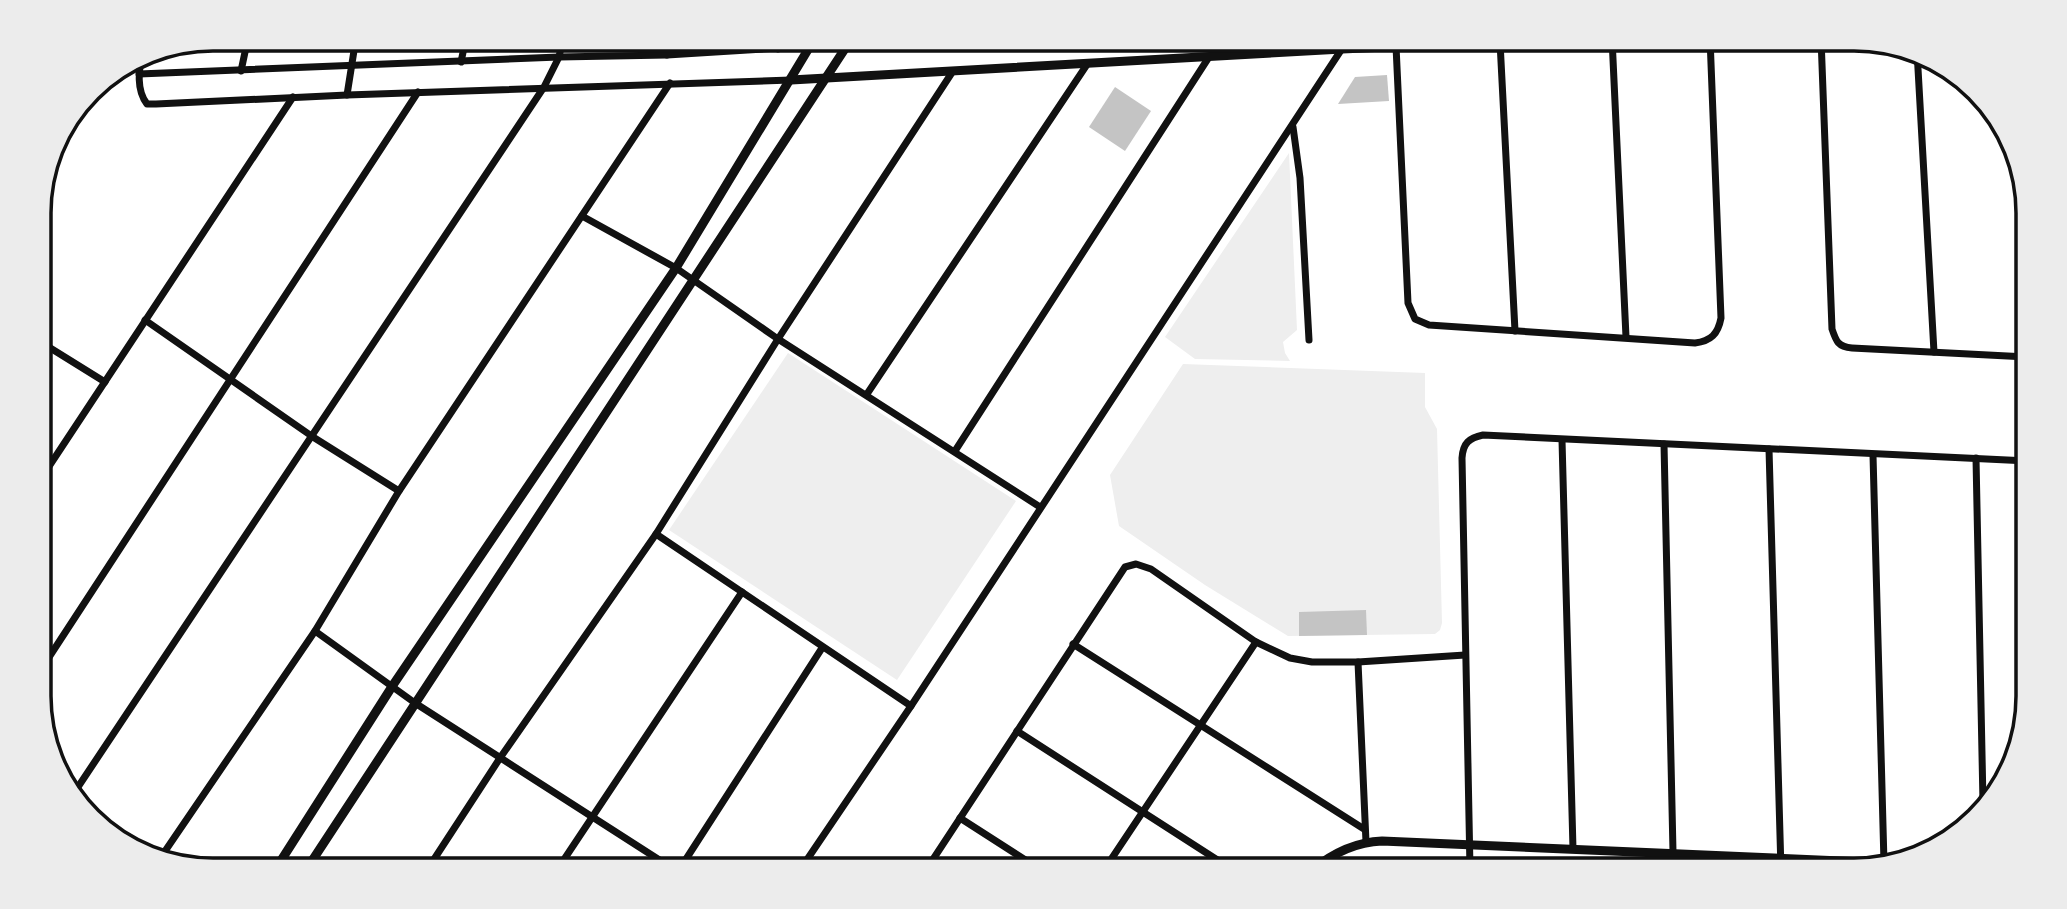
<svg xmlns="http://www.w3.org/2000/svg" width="2067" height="909" viewBox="0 0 2067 909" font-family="Rubik,sans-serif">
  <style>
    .green { fill: #eee }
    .building { fill: #c4c4c4 }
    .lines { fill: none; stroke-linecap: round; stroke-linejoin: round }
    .minor { stroke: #111; stroke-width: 7 }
    .tertiary { stroke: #111; stroke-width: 9 }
    .rim { fill: none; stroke: #111; stroke-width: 3.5 }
  </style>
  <rect width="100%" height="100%" fill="#fff"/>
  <g class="green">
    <polygon points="1289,153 1297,330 1283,342 1285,353 1290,361 1195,359 1165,337"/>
    <polygon points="788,353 1016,501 897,680 669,530"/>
    <polygon points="1183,364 1425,373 1425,407 1437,429 1442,623 1440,630 1435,634 1288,636 1205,585 1119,526 1110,475"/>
  </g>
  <g class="building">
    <polygon points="1387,75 1389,101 1338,104 1355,77"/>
    <polygon points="1115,87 1151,111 1125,151 1089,127"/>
    <polygon points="1366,610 1367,635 1299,636 1299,612"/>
  </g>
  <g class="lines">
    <g class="minor">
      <polyline points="1612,38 1626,337"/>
      <path d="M1821 38 1832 329C1836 341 1838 347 1852 348L2027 357"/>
      <polyline points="1500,42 1515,331"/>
      <path d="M1396 46 1408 303 1415 319 1429 325 1695 343C1711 341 1718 334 1721 318L1710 38"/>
      <polyline points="778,49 781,38"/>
      <polyline points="1917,51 1934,352"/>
      <path d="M142 54C139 70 136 90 147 104H156L347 95 791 80"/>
      <polyline points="667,55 671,38"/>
      <polyline points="461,62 466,38"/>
      <polyline points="241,71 248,38"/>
      <polyline points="139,74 559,57 667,55 810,46"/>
      <polyline points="347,95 356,38"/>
      <polyline points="1293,127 1300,178 1309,340"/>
      <polyline points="582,216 676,268 778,339 1040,507"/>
      <polyline points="145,320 313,437 399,491"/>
      <polyline points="39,341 105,382"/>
      <polyline points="867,394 1088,63"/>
      <polyline points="1562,440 1573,849"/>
      <polyline points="1664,444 1673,852"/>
      <polyline points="1769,449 1781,870"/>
      <polyline points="955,451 1209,57"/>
      <polyline points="1873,455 1884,863"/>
      <polyline points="1976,458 1983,803"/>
      <polyline points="40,480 293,97"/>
      <polyline points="656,534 911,706"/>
      <polyline points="315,631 415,703 675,870"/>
      <polyline points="1073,644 1364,829"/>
      <polyline points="1358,662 1366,842"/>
      <polyline points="40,671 418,92"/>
      <polyline points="1017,731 1233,870"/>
      <polyline points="67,784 96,819"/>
      <polyline points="74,793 544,87 559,57 563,38"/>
      <polyline points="960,818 1041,870"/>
      <polyline points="159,860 315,631 399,491 670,83"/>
      <path d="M1470 869 1462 458C1463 443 1469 438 1483 435L2028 461"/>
      <polyline points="427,870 500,758 656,534 778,339 953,71"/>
      <polyline points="557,870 742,592"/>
      <polyline points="679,870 822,648"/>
      <polyline points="800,870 911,706 1349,38"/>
      <polyline points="926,870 1125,567 1136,564 1151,569 1256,642 1290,658 1312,662 1358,662 1465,655"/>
      <polyline points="1104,870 1256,642"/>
    </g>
    <g class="tertiary">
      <polyline points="810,46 1064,38"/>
      <polyline points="791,80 1342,49 1577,38"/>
      <polyline points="275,870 393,685 676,268 815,38"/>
      <polyline points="306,870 852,38"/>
      <path d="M1312 870C1333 853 1355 842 1382 841L1887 863"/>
      <polyline points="1377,870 1500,870"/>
    </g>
  </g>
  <path d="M0 0H2067V909H0ZM213 51H1854A162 162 0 0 1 2016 213V696A162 162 0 0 1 1854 858H213A162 162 0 0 1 51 696V213A162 162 0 0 1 213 51Z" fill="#ececec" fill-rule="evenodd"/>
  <path class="rim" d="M213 51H1854A162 162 0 0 1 2016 213V696A162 162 0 0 1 1854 858H213A162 162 0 0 1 51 696V213A162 162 0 0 1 213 51Z"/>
</svg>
